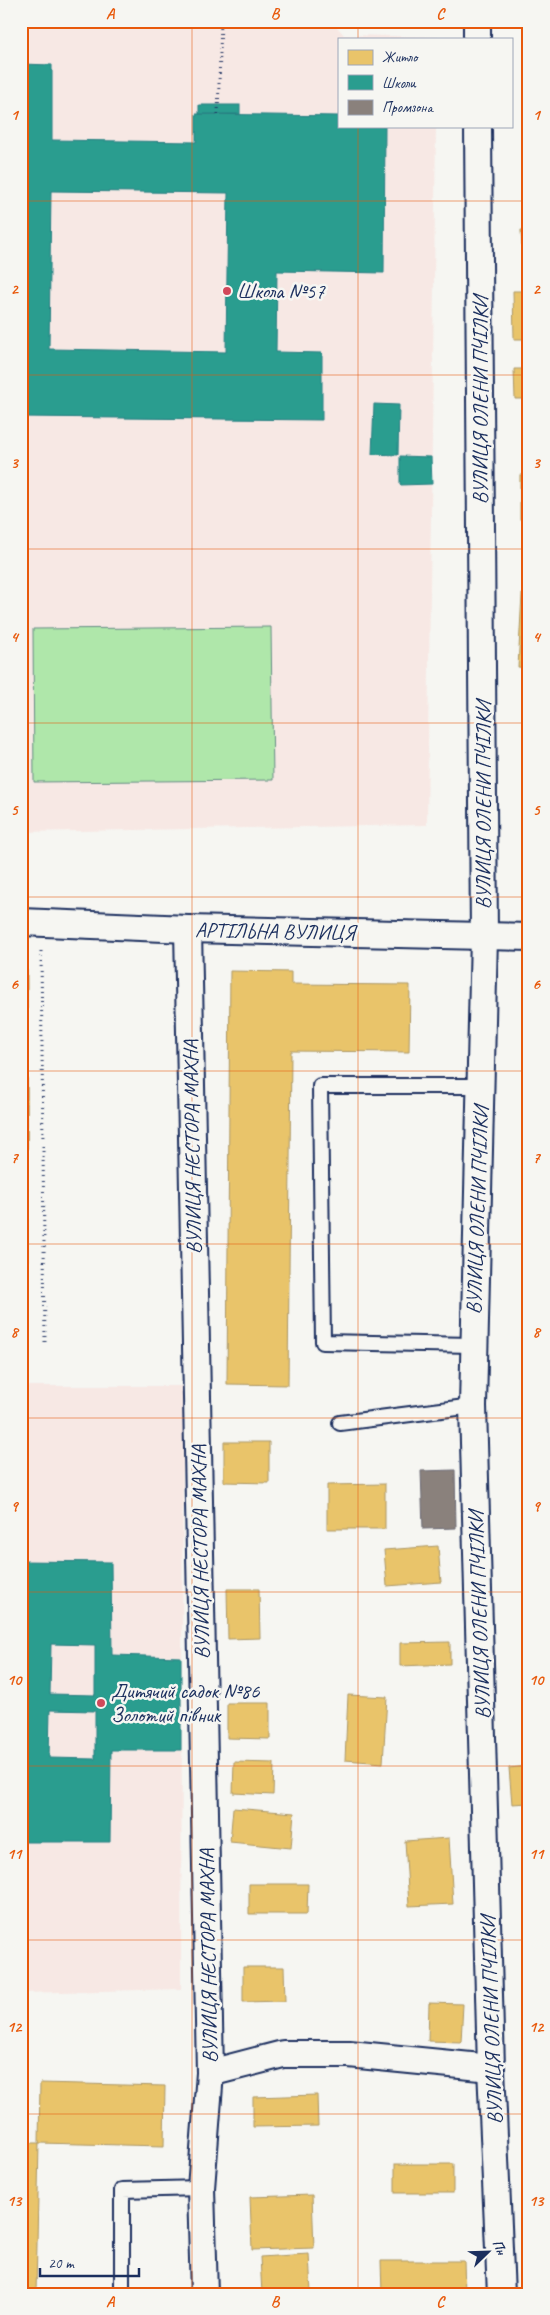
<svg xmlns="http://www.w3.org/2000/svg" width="550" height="2315" viewBox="0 0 550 2315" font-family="Caveat,sans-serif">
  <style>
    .built { fill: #f7e8e4 }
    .green { fill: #afe7aa; stroke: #658b84 }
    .homes { fill: #e9c46a; stroke: #ab9766 }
    .schools { fill: #2a9d8f; stroke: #267c80; fill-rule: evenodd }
    .industry { fill: #8a817c; stroke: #696873 }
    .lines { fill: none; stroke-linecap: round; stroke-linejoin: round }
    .service-casing { stroke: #1b2f5e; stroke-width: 18 }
    .minor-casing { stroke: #1b2f5e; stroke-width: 30 }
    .path { stroke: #1b2f5e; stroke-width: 3; stroke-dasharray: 1 4; stroke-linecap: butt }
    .service { stroke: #f6f6f2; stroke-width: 14 }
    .minor { stroke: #f6f6f2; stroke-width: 26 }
    .grid { fill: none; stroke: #e8590c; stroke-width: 1; stroke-opacity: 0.55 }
    .poi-dot { fill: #d1495b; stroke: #f6f6f2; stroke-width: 2 }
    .labels { text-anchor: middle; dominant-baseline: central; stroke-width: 5; stroke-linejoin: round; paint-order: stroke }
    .poi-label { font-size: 21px; fill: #1b2f5e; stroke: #f6f6f2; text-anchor: start }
    .street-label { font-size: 21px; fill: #1b2f5e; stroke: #f6f6f2 }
    .neatline { fill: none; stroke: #e8590c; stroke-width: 2 }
    .grid-label { font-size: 16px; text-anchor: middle; font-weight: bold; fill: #e8590c }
  </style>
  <rect width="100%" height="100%" fill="#f6f6f2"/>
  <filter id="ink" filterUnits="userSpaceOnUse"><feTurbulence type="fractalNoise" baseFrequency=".02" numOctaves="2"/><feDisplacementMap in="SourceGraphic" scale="10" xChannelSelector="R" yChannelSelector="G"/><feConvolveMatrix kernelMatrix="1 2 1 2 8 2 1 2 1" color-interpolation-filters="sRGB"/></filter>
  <g filter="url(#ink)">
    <g class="built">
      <polygon points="21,21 332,21 344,35 437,37 437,39 339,39 339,126 436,126 427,825 21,832"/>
      <polygon points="21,1386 183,1386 181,1989 21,1993"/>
    </g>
    <polygon class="green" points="271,627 273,780 34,782 33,629"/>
    <g class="homes">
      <polygon points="521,230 529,230 529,267 523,267"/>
      <polygon points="513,291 529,291 529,339 514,339"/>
      <polygon points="514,369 529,369 529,399 515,399"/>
      <rect x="520" y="475" width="9" height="44"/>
      <polygon points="522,594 529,595 529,668 518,667"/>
      <polygon points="21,970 27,970 28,1348 21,1348"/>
      <polygon points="230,971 291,972 291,984 410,985 409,1052 291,1051 288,1385 227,1384"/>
      <polygon points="529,1113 529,1205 527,1204"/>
      <polygon points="529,1255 529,1350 526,1347"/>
      <polygon points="224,1442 269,1442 269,1483 224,1482"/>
      <polygon points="385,1484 385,1529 327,1529 327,1485"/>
      <polygon points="438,1546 441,1582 387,1586 384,1550"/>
      <polygon points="227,1589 259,1589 260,1638 228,1639"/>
      <polygon points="524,1591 529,1591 529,1646 525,1646"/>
      <polygon points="450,1642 450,1664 400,1666 400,1643"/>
      <polygon points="348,1695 387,1697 383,1763 345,1760"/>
      <polygon points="227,1703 270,1703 270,1739 227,1738"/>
      <polygon points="529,1704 529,1742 526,1742 525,1705"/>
      <polygon points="234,1762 274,1763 273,1795 233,1793"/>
      <polygon points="529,1766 529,1803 512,1804 509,1768"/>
      <polygon points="233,1808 294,1813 291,1848 230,1842"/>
      <polygon points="449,1838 453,1904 409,1906 405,1841"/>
      <polygon points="249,1884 308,1884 307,1914 249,1914"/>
      <polygon points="243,1967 284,1967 285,2001 243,2002"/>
      <polygon points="429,2003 463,2004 461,2042 428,2041"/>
      <polygon points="40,2083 165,2086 164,2146 39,2143"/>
      <polygon points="317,2095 318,2126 253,2127 253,2097"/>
      <polygon points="21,2143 39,2143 36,2294 21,2294"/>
      <rect x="395" y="2164" width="58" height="29"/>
      <polygon points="312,2195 314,2248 252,2250 250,2197"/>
      <polygon points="309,2254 311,2292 262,2294 260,2257"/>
      <polygon points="381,2261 464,2261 465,2294 382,2294"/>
    </g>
    <g class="schools">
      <path d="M21 64 52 65V140L196 142V114L339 116V126H385L384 273 277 271 276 352 322 353V420L21 417ZM51 191 228 193 226 352 49 349Z"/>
      <rect x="199" y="105" width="41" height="9"/>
      <polygon points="374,404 399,405 398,455 372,454"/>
      <polygon points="400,456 431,457 432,484 400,485"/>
      <path d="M21 1561 111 1562 112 1655 181 1657V1750H111L110 1842H21ZM51 1644 95 1645V1695L50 1694ZM50 1710 95 1711V1759L49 1758Z"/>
    </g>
    <polygon class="industry" points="455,1470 456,1528 423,1529 421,1471"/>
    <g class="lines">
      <defs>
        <g id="service">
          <polyline points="473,1345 323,1342 320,1086 481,1086"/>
          <polyline points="340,1423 473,1406"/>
          <polyline points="122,2294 122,2190 201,2188"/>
        </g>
        <g id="minor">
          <polyline points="477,21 477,39"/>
          <polyline points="478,126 484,936 473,1406 491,2068 501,2294"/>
          <polyline points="21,922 188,929 529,937"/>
          <polyline points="188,929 210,2073 201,2188 204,2294"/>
          <polyline points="210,2073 283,2054 349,2054 491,2068"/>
        </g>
      </defs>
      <use href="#service" class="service-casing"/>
      <use href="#minor" class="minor-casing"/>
      <g class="path">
        <polyline points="218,114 221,21"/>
        <polyline points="41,951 45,1342"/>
      </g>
      <use href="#service" class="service"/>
      <use href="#minor" class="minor"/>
    </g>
  </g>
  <path class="grid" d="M192 21V2294M358 21V39M358 126V2294M21 201H529M21 375H529M21 549H529M21 723H529M21 897H529M21 1071H529M21 1244H529M21 1418H529M21 1592H529M21 1766H529M21 1940H529M21 2114H529"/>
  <g class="poi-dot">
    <circle cx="227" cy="291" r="5"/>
    <circle cx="101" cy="1703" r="5"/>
  </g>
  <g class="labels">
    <g class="poi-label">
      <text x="237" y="291">Школа №57</text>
      <text x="111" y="1691">Дитячий садок №86<tspan x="111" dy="24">Золотий півник</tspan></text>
    </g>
    <g class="street-label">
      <text transform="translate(480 400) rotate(-90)">ВУЛИЦЯ ОЛЕНИ ПЧІЛКИ</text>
      <text transform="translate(483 805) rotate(-90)">ВУЛИЦЯ ОЛЕНИ ПЧІЛКИ</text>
      <text transform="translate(275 931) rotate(1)">АРТІЛЬНА ВУЛИЦЯ</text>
      <text transform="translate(192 1147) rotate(-91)">ВУЛИЦЯ НЕСТОРА МАХНА</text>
      <text transform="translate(477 1210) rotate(-88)">ВУЛИЦЯ ОЛЕНИ ПЧІЛКИ</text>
      <text transform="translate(200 1552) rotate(-91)">ВУЛИЦЯ НЕСТОРА МАХНА</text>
      <text transform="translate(479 1615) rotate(-92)">ВУЛИЦЯ ОЛЕНИ ПЧІЛКИ</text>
      <text transform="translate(208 1956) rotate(-91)">ВУЛИЦЯ НЕСТОРА МАХНА</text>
      <text transform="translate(491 2020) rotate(-92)">ВУЛИЦЯ ОЛЕНИ ПЧІЛКИ</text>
    </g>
  </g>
  <rect width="550" height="2315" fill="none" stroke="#f6f6f2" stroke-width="55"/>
  <rect x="338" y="38" width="175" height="90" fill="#f6f6f2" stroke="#9ea6b7"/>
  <rect x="348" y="50" width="25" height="15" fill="#e9c46a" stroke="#9ea6b7"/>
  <text x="382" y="62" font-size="15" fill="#1b2f5e">Житло</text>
  <rect x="348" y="75" width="25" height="15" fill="#2a9d8f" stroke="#9ea6b7"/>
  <text x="382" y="88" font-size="15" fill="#1b2f5e">Школи</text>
  <rect x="348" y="100" width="25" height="15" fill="#8a817c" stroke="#9ea6b7"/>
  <text x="382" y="112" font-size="15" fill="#1b2f5e">Промзона</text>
  <g transform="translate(488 2252) rotate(67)" stroke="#f6f6f2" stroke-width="4" paint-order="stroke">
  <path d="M0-4L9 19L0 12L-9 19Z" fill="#1b2f5e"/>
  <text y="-8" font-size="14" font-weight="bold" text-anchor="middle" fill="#1b2f5e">Пн</text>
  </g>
  <path d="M40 2268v8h99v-8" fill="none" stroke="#1b2f5e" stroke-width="2.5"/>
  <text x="48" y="2268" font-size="15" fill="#1b2f5e" stroke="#f6f6f2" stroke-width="4" paint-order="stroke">20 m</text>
  <rect x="28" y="28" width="494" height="2260" class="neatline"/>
  <g class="grid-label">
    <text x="110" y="19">A</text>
    <text x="275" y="19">B</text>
    <text x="440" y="19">C</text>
    <text x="14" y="120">1</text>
    <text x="536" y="120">1</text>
    <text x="14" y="294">2</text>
    <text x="536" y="294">2</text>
    <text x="14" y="468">3</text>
    <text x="536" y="468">3</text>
    <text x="14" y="642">4</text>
    <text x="536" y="642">4</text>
    <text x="14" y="815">5</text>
    <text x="536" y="815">5</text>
    <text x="14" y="989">6</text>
    <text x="536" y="989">6</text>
    <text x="14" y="1163">7</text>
    <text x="536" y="1163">7</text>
    <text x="14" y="1337">8</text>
    <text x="536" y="1337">8</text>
    <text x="14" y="1511">9</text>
    <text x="536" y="1511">9</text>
    <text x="14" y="1685">10</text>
    <text x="536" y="1685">10</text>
    <text x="14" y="1859">11</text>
    <text x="536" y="1859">11</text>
    <text x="14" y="2032">12</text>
    <text x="536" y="2032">12</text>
    <text x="14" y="2206">13</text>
    <text x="536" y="2206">13</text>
    <text x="110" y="2307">A</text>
    <text x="275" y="2307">B</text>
    <text x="440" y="2307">C</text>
  </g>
</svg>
